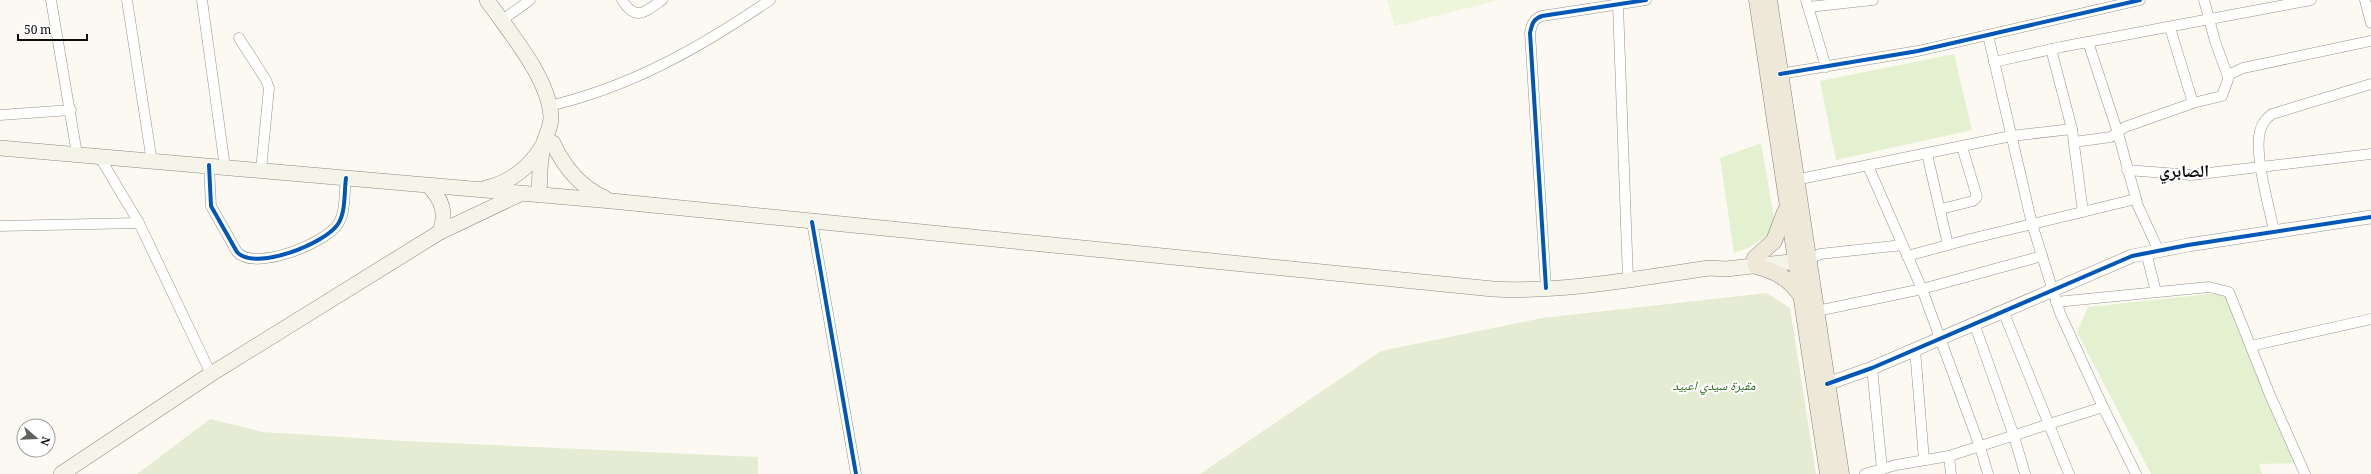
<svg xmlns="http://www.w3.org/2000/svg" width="2371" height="474" viewBox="0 0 2371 474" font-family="Georgia,'Noto Naskh Arabic',serif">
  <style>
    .green { fill: #e3f1d0 }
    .cemetery { fill: #e6ecd4 }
    .pitch { fill: #edf5da }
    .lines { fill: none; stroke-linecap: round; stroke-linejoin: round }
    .minor-casing { stroke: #949390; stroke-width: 11 }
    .tertiary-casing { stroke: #949390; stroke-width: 14 }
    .secondary-casing { stroke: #8b8a86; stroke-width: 16 }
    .primary-casing { stroke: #81817d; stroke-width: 17 }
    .minor { stroke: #fefefd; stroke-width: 10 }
    .tertiary { stroke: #fefefd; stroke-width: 13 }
    .secondary { stroke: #f5f4e8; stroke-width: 15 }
    .primary { stroke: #ede8d8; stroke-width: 16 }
    .cycleway-casing { stroke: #fff; stroke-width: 6 }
    .cycleway { stroke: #0057b8; stroke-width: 4 }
    .labels { text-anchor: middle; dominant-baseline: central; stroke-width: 4; stroke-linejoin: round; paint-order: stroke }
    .park-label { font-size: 13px; font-style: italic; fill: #29681a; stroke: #fff }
    .district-label { font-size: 17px; font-weight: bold; fill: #0d0d0d; stroke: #fff }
  </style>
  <rect width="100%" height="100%" fill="#fbf9f1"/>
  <g class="green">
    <polygon points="1954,54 1972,130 1836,160 1820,81"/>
    <polygon points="1761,143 1774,218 1770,234 1748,248 1734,253 1720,158"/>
    <polygon points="2228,292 2294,463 2259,464 2262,474 2151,474 2077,332 2088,307"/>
  </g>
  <g class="cemetery">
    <polygon points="1767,293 1790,308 1816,474 1200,474 1381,351 1542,318"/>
    <polygon points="210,419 263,432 405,441 758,457 758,474 137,474"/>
  </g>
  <polygon class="pitch" points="1387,0 1499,0 1395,26"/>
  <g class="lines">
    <defs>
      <g id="minor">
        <polyline points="51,0 77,154"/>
        <polyline points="127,0 152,162"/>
        <polyline points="202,0 225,167"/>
        <path d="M622 0C636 22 645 12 662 0"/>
        <polyline points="1806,0 1826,67"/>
        <polyline points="2204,0 2215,41 2228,77"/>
        <polyline points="2365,0 2371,23"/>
        <polyline points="1618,5 1628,279"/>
        <polyline points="1808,7 1873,0"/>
        <polyline points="501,21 530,0"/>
        <polyline points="2170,28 2193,103"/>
        <polyline points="1988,35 2032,224 2060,313 2103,407 2136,474"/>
        <polyline points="239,38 266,80 269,88 261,170"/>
        <polyline points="2088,42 2118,133 2138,206 2158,249"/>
        <polyline points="2051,49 2072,129 2083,212"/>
        <polyline points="1994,62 2061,47 2311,0"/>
        <polyline points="1780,74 1918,51 2140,0"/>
        <path d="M549 106C631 87 701 47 770 0"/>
        <polyline points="0,115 71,110"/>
        <polyline points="2074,142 2111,137 2125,127 2193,103 2222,96 2230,74 2243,68 2371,41"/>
        <polyline points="1927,154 1948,245"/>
        <polyline points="99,156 139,223 211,374"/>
        <path d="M209 165 211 206 237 252C255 272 326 243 338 224 346 212 344 192 346 178"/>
        <polyline points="1868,166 1922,289 1980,447 1988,474"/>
        <polyline points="2127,170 2191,175 2371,154"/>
        <polyline points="1795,180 2011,136 2072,129"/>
        <polyline points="1941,209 1973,201 1977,197 1962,147"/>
        <polyline points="812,222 856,474"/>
        <polyline points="0,226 139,223"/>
        <path d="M2274 231C2269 206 2254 155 2260 131 2262 123 2266 119 2272 114L2371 84"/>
        <polyline points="2146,252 2156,292"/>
        <polyline points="1907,256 1970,239 2136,199"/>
        <polyline points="1808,260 1820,254 1903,245"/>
        <path d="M1546 288 1530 33C1532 24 1533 19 1542 16L1646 0"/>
        <polyline points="2056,302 2209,287 2229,292 2270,395 2305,474"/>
        <polyline points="1817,311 1922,289 2042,256"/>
        <polyline points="2003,311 2069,474"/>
        <polyline points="1974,323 2014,436 2025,474"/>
        <polyline points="2251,346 2371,319"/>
        <polyline points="1915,349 1924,460"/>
        <polyline points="1872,368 1882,469"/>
        <polyline points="1949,456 1951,474"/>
        <polyline points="1865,474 1896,465 1949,456 2103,407"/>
      </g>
      <polyline id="tertiary" points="1827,384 1872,368 2132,256 2188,245 2371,217"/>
      <g id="secondary">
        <path d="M487 0C509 32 549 78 551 117 551 128 546 134 544 143 539 159 540 179 539 195"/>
        <path d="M553 143C564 167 580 187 605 198"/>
        <path d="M0 148 612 201 1493 289C1562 293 1640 278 1709 268L1726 269 1808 260"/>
        <path d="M429 186C442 200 447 213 440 232"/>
        <path d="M486 188C511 182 530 167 543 145"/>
        <polyline points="61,474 211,374 440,232 518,195"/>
      </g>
      <g id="primary">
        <polyline points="1757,0 1828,474"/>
        <polyline points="1769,0 1841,474"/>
        <polyline points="1755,258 1774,241 1785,212"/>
        <path d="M1756 266C1776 271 1790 279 1801 296"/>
      </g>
    </defs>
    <use href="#minor" class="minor-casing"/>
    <use href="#tertiary" class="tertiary-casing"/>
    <use href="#secondary" class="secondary-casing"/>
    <use href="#primary" class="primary-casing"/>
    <use href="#minor" class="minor"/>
    <use href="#tertiary" class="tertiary"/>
    <use href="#secondary" class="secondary"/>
    <use href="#primary" class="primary"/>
    <defs>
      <g id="cycleway">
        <polyline points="1780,74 1918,51 2140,0"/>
        <path d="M209 165 211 206 237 252C255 272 326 243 338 224 346 212 344 192 346 178"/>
        <polyline points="812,222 856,474"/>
        <path d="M1546 288 1530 33C1532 24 1533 19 1542 16L1646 0"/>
        <polyline points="1827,384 1872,368 2132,256 2188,245 2371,217"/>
      </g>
    </defs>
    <use href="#cycleway" class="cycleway-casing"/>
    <use href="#cycleway" class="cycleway"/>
  </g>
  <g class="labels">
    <g class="park-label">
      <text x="1714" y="387">مقبرة سيدي اعبيد</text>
    </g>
    <g class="district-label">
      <text x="2184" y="173">الصابري</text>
    </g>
  </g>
  <g transform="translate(36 438) rotate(109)"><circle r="19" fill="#ffffff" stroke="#9e9e9e"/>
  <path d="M0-3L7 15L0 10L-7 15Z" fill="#60605d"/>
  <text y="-6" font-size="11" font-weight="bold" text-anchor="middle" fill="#0d0d0d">N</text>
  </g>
  <path d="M18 34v6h69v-6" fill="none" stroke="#0d0d0d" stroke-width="2"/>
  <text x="24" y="34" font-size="12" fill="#0d0d0d" stroke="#ffffff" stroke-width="3" paint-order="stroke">50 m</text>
</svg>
